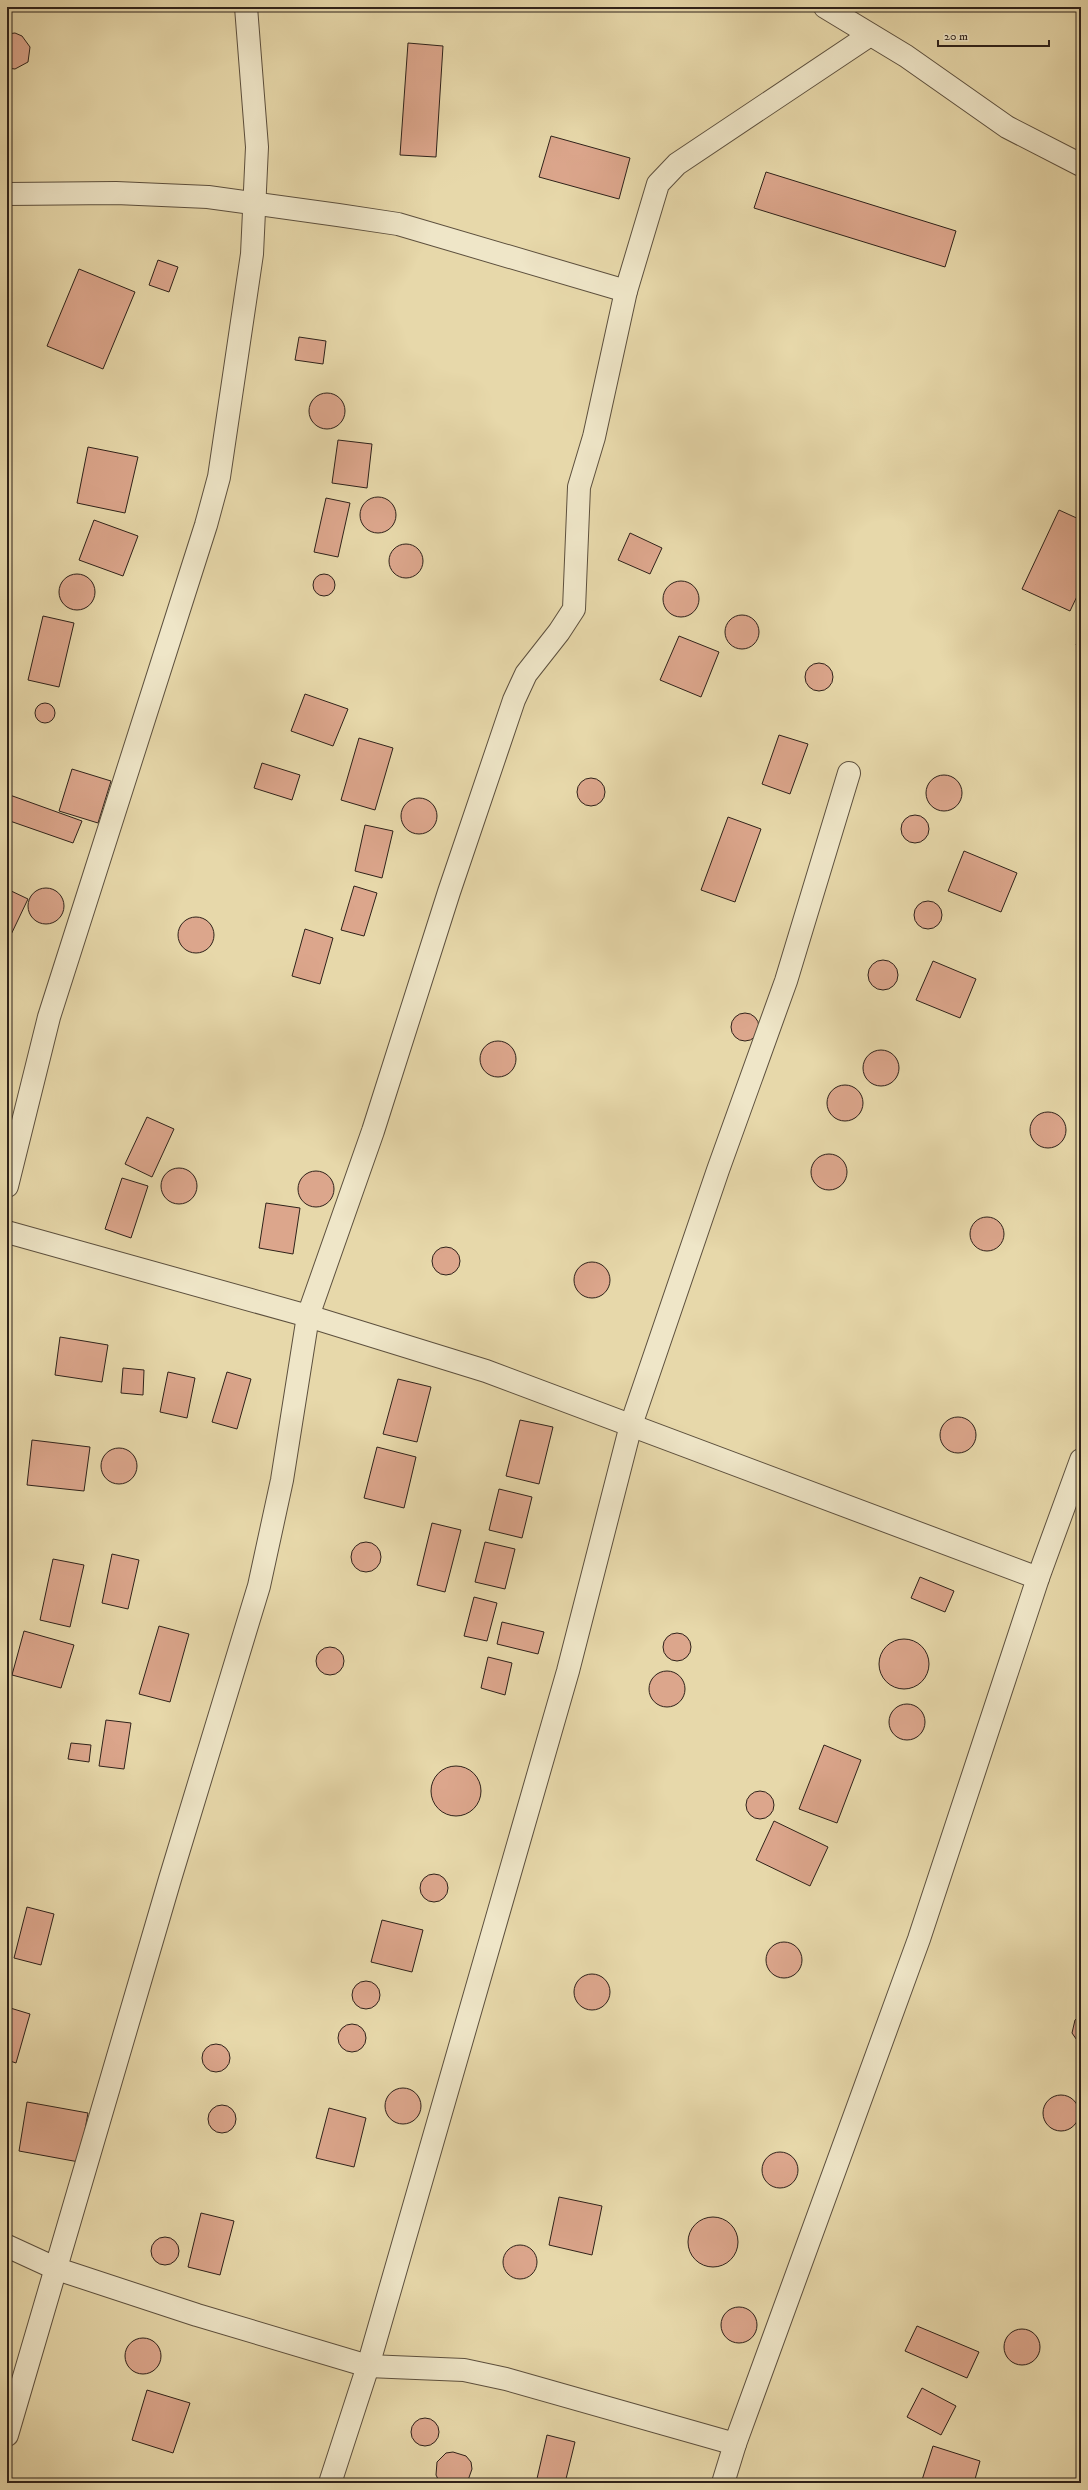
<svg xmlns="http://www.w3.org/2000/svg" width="1088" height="2490" viewBox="0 0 1088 2490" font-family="'IM FELL DW Pica',serif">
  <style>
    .building { fill: #dca68c; stroke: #2f221a }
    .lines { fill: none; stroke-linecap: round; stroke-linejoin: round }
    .minor-casing { stroke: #5d503e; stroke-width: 24 }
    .minor { stroke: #efe6c8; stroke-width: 22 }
  </style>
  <rect width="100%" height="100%" fill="#e7d8aa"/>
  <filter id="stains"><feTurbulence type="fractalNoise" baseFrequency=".005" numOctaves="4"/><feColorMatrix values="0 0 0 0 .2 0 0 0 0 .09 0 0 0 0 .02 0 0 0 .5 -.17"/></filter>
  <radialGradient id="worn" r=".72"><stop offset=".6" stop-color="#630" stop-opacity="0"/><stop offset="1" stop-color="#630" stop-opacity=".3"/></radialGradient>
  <g class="building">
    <polygon points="15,33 22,36 30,47 28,62 15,69 7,68 7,34"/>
    <polygon points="408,43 443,46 436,157 400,155"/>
    <polygon points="551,136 630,158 619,199 539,177"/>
    <polygon points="766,172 956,231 945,267 754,208"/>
    <polygon points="158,260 178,267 169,292 149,285"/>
    <polygon points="79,269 135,292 103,369 47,346"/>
    <polygon points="299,337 326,341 323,364 295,360"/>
    <circle cx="327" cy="411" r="18"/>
    <polygon points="338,440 372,444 367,488 332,483"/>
    <polygon points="88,447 138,457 125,513 77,503"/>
    <circle cx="378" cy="515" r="18"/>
    <polygon points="326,498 350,503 338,557 314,552"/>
    <polygon points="1059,510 1081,520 1081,588 1070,611 1022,589"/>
    <polygon points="94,520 138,536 123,576 79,560"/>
    <polygon points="630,533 662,548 650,574 618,560"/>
    <circle cx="406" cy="561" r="17"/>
    <circle cx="77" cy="592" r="18"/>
    <circle cx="324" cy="585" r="11"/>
    <circle cx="681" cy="599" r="18"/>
    <circle cx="742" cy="632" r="17"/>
    <polygon points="43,616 74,623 59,687 28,680"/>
    <polygon points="1081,635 1081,648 1076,645"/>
    <polygon points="679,636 719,652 701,697 660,680"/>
    <circle cx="819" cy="677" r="14"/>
    <polygon points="305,694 348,709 333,746 291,731"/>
    <circle cx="45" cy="713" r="10"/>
    <polygon points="779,735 808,744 790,794 762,784"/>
    <polygon points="359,738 393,748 375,810 341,800"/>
    <polygon points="262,763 300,775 292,800 254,788"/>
    <polygon points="72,769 111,781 98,823 59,811"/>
    <circle cx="944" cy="793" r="18"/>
    <circle cx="591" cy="792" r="14"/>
    <polygon points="7,794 82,821 73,843 7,820"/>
    <circle cx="419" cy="816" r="18"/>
    <circle cx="915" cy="829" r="14"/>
    <polygon points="728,817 761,829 735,902 701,890"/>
    <polygon points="365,825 393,831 382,878 355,871"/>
    <polygon points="964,851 1017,873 1001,912 948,891"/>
    <polygon points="354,886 377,893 364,936 341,930"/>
    <circle cx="46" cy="906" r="18"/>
    <polygon points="7,889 28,899 7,943"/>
    <circle cx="928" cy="915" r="14"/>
    <circle cx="196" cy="935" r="18"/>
    <polygon points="305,929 333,938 320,984 292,976"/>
    <circle cx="883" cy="975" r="15"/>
    <polygon points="933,961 976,979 960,1018 916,1000"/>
    <circle cx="745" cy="1027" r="14"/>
    <circle cx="498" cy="1059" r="18"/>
    <circle cx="881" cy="1068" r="18"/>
    <circle cx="845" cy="1103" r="18"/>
    <circle cx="1048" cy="1130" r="18"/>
    <polygon points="147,1117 174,1129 152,1177 125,1164"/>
    <circle cx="829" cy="1172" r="18"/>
    <circle cx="179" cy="1186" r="18"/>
    <circle cx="316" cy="1189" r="18"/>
    <polygon points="122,1178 148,1186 131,1238 105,1229"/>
    <polygon points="266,1203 300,1208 293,1254 259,1248"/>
    <circle cx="987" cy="1234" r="17"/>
    <circle cx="446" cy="1261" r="14"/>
    <circle cx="592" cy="1280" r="18"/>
    <polygon points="60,1337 108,1345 102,1382 55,1375"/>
    <polygon points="123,1368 144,1370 143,1395 121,1393"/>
    <polygon points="168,1372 195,1378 187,1418 160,1412"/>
    <polygon points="227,1372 251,1379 237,1429 212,1422"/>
    <polygon points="398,1379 431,1387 417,1442 383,1434"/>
    <circle cx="958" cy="1435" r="18"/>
    <polygon points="520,1420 553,1427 539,1484 506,1476"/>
    <polygon points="32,1440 90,1447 84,1491 27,1485"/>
    <polygon points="377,1447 416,1457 404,1508 364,1498"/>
    <circle cx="119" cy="1466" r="18"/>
    <polygon points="499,1489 532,1497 522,1538 489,1530"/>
    <polygon points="432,1523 461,1530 445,1592 417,1585"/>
    <polygon points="485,1542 515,1549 505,1589 475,1582"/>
    <circle cx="366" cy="1557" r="15"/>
    <polygon points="112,1554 139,1560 128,1609 102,1603"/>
    <polygon points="53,1559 84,1565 70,1627 40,1620"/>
    <polygon points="920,1577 954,1591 945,1612 911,1598"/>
    <polygon points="474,1597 497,1603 487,1641 464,1636"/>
    <polygon points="502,1622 544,1632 538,1654 497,1644"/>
    <polygon points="159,1626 189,1634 170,1702 139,1694"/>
    <polygon points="24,1631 74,1645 61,1688 12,1675"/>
    <circle cx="677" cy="1647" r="14"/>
    <circle cx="904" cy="1664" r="25"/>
    <circle cx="330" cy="1661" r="14"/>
    <polygon points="488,1657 512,1663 505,1695 481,1688"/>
    <circle cx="667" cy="1689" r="18"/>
    <circle cx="907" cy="1722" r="18"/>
    <polygon points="106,1720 131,1723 124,1769 99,1766"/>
    <polygon points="71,1743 91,1745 89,1762 68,1759"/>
    <polygon points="824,1745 861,1760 837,1823 799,1809"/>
    <circle cx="456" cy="1791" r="25"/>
    <circle cx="760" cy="1805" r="14"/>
    <polygon points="774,1821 828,1847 810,1886 756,1860"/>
    <circle cx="434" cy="1888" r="14"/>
    <polygon points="27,1907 54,1914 41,1965 14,1958"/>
    <polygon points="382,1920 423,1930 412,1972 371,1962"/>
    <circle cx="784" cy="1960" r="18"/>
    <circle cx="592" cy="1992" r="18"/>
    <circle cx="366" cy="1995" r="14"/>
    <polygon points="7,2007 30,2014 16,2063 7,2060"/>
    <polygon points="1081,2015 1081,2046 1072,2033 1075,2020"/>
    <circle cx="352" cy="2038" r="14"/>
    <circle cx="216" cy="2058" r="14"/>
    <circle cx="403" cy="2106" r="18"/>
    <circle cx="1061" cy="2113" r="18"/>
    <polygon points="27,2102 88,2113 79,2162 19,2151"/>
    <circle cx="222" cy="2119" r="14"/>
    <polygon points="329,2108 366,2118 354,2167 316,2158"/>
    <circle cx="780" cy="2170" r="18"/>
    <polygon points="559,2197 602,2206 592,2255 549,2245"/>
    <polygon points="201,2213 234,2221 220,2275 188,2267"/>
    <circle cx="713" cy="2242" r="25"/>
    <circle cx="165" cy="2251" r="14"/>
    <circle cx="520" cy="2262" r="17"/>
    <circle cx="739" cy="2325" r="18"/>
    <polygon points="917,2326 979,2352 967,2378 905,2351"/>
    <circle cx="1022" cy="2347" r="18"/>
    <circle cx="143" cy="2356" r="18"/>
    <polygon points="922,2388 956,2406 941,2435 907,2417"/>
    <polygon points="147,2390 190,2403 173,2453 132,2440"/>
    <circle cx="425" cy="2432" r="14"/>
    <polygon points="547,2435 575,2442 565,2483 536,2483"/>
    <polygon points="933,2446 980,2461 974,2483 921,2483"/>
    <polygon points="453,2452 466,2456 471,2462 472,2469 467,2483 440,2483 436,2475 437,2462 446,2453"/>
  </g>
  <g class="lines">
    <defs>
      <g id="minor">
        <polyline points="825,7 906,56 1007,127 1081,165"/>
        <polyline points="7,194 116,193 208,197 338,215 398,224 626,291"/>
        <polyline points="7,1186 49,1017 206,525 219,477 252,254 257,147 246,7"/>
        <polyline points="7,1232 308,1316 486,1371 1038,1578"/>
        <polyline points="7,2246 57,2269 197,2315 368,2366 464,2370 506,2379 735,2444"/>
        <polyline points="7,2435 170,1879 259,1586 282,1480 308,1316 373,1131 449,892 514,700 526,674 559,632 574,609 579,487 594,437 626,291 658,184 677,164 870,35"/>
        <polyline points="330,2483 368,2366 568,1671 631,1425 718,1170 786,981 849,773"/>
        <polyline points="723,2483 735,2444 919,1939 1038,1578 1081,1460"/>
      </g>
    </defs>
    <use href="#minor" class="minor-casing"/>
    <use href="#minor" class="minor"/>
  </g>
  <rect width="1088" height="2490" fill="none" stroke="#e7d8aa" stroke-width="24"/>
  <rect x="8" y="8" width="1072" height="2474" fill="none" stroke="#2f221a" stroke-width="2"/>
  <rect x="12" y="12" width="1064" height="2466" fill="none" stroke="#2f221a"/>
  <path d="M938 40v6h111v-6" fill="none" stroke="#2f221a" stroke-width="2"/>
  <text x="944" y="40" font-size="12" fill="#2f221a" stroke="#efe6c8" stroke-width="3" paint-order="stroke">20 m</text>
  <rect width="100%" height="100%" filter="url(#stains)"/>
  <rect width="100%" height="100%" fill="url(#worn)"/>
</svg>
